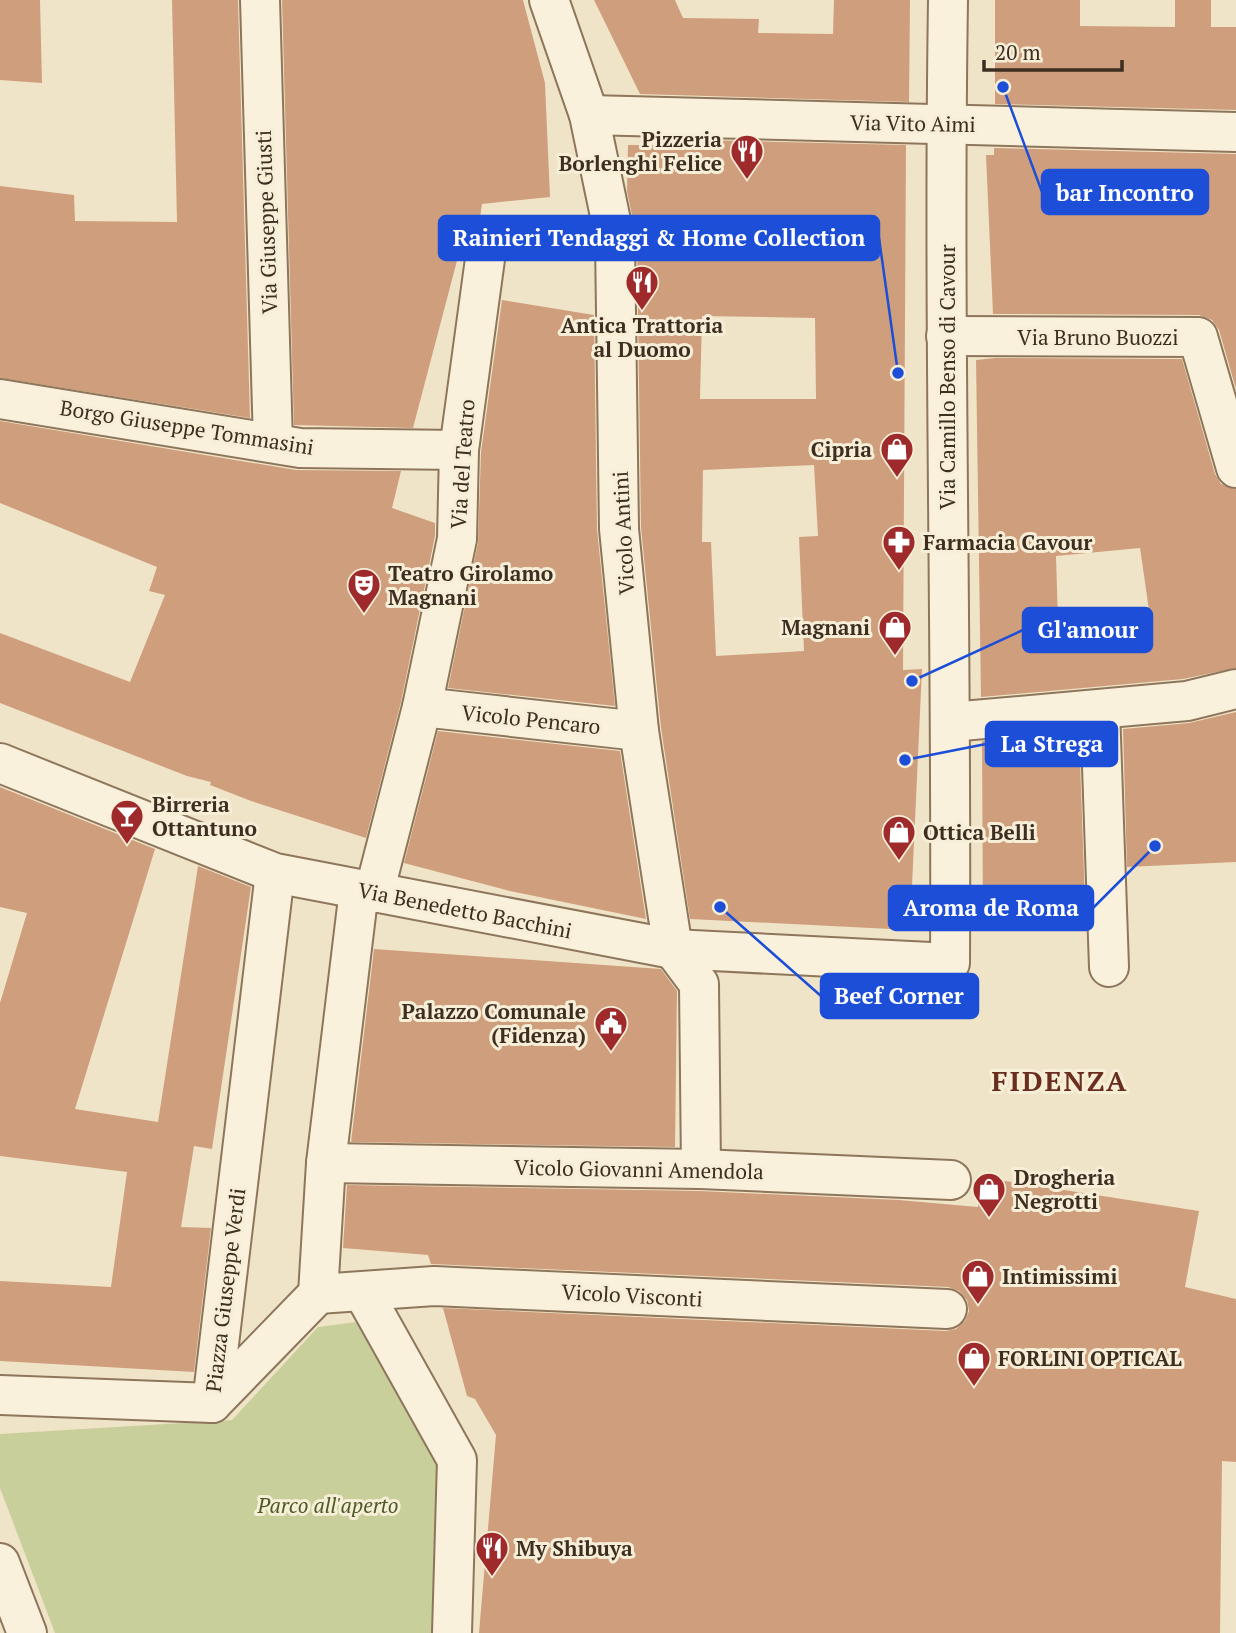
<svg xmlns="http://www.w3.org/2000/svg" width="1236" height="1633" viewBox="0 0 1236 1633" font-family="'PT Serif',serif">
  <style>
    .green { fill: #c9cf9b }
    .building { fill: #cf9f7d; fill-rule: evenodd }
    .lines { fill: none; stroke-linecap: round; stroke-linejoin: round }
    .street-casing { stroke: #8d765c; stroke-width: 42 }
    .street { stroke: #faf1dc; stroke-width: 38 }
    .labels { text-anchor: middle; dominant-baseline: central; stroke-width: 6; stroke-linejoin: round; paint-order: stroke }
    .street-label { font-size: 21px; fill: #3d2e20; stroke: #f7eed8 }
    .poi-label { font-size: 21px; font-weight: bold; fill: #3d2e20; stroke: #f7eed8; text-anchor: start }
    .park-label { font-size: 21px; font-style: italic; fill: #4d5a26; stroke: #f7eed8 }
    .district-label { font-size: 28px; font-weight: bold; letter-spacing: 2px; fill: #6b2e1e; stroke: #f7eed8 }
    .leader { fill: none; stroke: #1d4ed8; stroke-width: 2.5 }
    .callout-dot { fill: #1d4ed8; stroke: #f7eed8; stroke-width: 2.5 }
    .callout { fill: #1d4ed8; stroke: #1d4ed8; stroke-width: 2.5 }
    .callout-label { font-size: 23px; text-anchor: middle; font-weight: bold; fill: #fff }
  </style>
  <rect width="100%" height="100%" fill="#f0e4c8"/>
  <polygon class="green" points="356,1322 457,1460 452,1633 55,1633 0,1488 0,1434 232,1420 318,1327"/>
  <g class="building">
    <polygon points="0,0 40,0 42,83 0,80"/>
    <polygon points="172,0 238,0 250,418 0,378 0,186 74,195 75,221 177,222"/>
    <polygon points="282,0 523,0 545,83 550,197 482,204 480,217 464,234 413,428 294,425"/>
    <polygon points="594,0 675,0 683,18 759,19 758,33 833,34 834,0 910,0 909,102 640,94"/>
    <polygon points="995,0 1080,0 1080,26 1175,27 1175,0 1211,0 1211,27 1236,27 1236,110 995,104"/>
    <path d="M661 139 906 145 903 670 922 669 910 930 690 919 661 728 641 528 637 240 627 191 628 145H664ZM702 316 815 318 816 399H700ZM814 465 818 536 799 537 804 651 716 656 711 542H702L703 470Z"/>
    <polygon points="994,148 1236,154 1236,389 1219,330 1212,320 1199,315 993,314 986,155 994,155"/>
    <polygon points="502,300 594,315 597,529 615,706 448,688 478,543 481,452"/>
    <path d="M995 358 1182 359 1215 474 1221 484 1236 489V668L1183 679 981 697 976 360ZM1140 548 1150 617 1058 622 1056 556Z"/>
    <polygon points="0,421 296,470 401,471 392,508 435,523 435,536 401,702 366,838 251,801 210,785 211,782 187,776 0,703 0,633 130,682 165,595 149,591 157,567 0,503"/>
    <polygon points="1236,712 1236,862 1127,867 1123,729 1189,723"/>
    <polygon points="438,731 620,751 646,919 510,891 404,863"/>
    <polygon points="1079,733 1086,929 983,924 982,741"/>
    <polygon points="0,787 155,849 75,1109 158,1122 198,866 251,887 212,1149 194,1146 181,1227 211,1228 194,1372 0,1361 0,1281 111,1287 127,1172 0,1156 0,1003 27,913 0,907"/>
    <polygon points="374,949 661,969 677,991 675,1147 351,1142"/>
    <polygon points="980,1177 1199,1211 1185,1287 1236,1299 1236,1462 1222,1461 1220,1633 479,1633 496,1435 475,1399 467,1396 443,1308 946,1331 956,1329 965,1321 969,1311 967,1300 959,1291 948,1287 431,1264 428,1255 343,1248 347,1185 700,1191 899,1200 978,1207"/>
  </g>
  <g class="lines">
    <defs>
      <g id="street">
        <polyline points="260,0 273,443"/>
        <polyline points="549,0 589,115 615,240 619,529 639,731 673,949 699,984 701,1169"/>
        <polyline points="589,115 1236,132"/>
        <polyline points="946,336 1198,337 1236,468"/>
        <polyline points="0,399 300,448 459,450"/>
        <polyline points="422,707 639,731"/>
        <polyline points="1100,709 1109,967"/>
        <polyline points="951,722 1187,701 1236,689"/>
        <path d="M0 763 275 873 673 949 950 963C952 642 943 321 948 0"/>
        <polyline points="374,893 422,707 457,539 459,450 488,237 615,240"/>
        <polyline points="326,1163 701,1169 951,1180"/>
        <polyline points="363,1292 457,1460 452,1633"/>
        <polyline points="318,1294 434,1286 947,1309"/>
        <polyline points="0,1395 212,1403"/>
        <polyline points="212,1403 318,1294 326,1163 359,890"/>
        <polyline points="212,1403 275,873"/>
        <polyline points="0,1563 27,1633"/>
      </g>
    </defs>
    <use href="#street" class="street-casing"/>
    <use href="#street" class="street"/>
  </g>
  <defs>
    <symbol id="restaurant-pin" viewBox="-11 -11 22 30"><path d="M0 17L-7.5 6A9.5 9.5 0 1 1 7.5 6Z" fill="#9e2a2b" stroke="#f7eed8"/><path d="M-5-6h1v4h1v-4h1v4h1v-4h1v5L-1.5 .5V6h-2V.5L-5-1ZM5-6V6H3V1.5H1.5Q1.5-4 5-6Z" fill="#fff"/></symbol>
    <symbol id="shop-pin" viewBox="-11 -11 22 30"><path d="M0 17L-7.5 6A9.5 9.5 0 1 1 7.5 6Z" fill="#9e2a2b" stroke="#f7eed8"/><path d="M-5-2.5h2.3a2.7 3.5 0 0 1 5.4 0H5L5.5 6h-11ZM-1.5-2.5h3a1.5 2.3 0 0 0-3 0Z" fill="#fff"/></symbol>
    <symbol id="pharmacy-pin" viewBox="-11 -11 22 30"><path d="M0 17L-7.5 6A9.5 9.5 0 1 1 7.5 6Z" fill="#9e2a2b" stroke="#f7eed8"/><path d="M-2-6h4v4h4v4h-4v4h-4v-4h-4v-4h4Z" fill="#fff"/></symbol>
    <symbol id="theatre-pin" viewBox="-11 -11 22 30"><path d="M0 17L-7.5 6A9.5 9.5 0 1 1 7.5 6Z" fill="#9e2a2b" stroke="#f7eed8"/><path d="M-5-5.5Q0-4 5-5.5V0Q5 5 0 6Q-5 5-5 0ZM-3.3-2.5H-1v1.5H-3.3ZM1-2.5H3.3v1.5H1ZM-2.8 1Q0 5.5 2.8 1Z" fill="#fff"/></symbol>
    <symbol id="bar-pin" viewBox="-11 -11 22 30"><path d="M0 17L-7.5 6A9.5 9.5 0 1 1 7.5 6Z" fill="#9e2a2b" stroke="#f7eed8"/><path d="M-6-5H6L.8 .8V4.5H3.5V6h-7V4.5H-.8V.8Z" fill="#fff"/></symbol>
    <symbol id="civic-pin" viewBox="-11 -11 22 30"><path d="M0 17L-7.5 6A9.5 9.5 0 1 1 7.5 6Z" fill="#9e2a2b" stroke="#f7eed8"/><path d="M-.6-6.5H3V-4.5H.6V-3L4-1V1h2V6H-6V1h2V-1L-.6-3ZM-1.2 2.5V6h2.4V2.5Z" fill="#fff"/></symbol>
  </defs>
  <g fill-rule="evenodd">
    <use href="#restaurant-pin" x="728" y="132" width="38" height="52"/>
    <use href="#restaurant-pin" x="623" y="263" width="38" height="52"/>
    <use href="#shop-pin" x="878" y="430" width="38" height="52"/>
    <use href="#pharmacy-pin" x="880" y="523" width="38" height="52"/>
    <use href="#theatre-pin" x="345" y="566" width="38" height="52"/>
    <use href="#shop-pin" x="876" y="608" width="38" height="52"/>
    <use href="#bar-pin" x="108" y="797" width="38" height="52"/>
    <use href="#shop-pin" x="880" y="813" width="38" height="52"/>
    <use href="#civic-pin" x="592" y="1004" width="38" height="52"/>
    <use href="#shop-pin" x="970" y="1170" width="38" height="52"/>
    <use href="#shop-pin" x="959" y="1257" width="38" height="52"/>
    <use href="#shop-pin" x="955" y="1339" width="38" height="52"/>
    <use href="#restaurant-pin" x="473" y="1529" width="38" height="52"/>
  </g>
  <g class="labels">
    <g class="street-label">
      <text transform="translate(913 123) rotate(1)">Via Vito Aimi</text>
      <text transform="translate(266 222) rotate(-92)">Via Giuseppe Giusti</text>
      <text x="1098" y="337">Via Bruno Buozzi</text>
      <text transform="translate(947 377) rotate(-90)">Via Camillo Benso di Cavour</text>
      <text transform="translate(187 427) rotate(9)">Borgo Giuseppe Tommasini</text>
      <text transform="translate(462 464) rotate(-86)">Via del Teatro</text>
      <text transform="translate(623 533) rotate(-93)">Vicolo Antini</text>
      <text transform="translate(531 719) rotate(6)">Vicolo Pencaro</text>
      <text transform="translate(465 910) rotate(11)">Via Benedetto Bacchini</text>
      <text transform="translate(639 1169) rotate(1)">Vicolo Giovanni Amendola</text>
      <text transform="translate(225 1290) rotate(-83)">Piazza Giuseppe Verdi</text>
      <text transform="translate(632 1295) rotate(3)">Vicolo Visconti</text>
    </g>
    <g class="poi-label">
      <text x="722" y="139" text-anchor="end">Pizzeria<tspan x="722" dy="24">Borlenghi Felice</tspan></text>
      <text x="642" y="325" text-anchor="middle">Antica Trattoria<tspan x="642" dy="24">al Duomo</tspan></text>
      <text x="872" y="449" text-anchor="end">Cipria</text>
      <text x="923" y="542">Farmacia Cavour</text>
      <text x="388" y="573">Teatro Girolamo<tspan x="388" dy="24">Magnani</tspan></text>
      <text x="870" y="627" text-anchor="end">Magnani</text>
      <text x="152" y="804">Birreria<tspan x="152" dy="24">Ottantuno</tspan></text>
      <text x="923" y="832">Ottica Belli</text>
      <text x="586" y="1011" text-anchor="end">Palazzo Comunale<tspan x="586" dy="24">(Fidenza)</tspan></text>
      <text x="1014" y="1177">Drogheria<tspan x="1014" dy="24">Negrotti</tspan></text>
      <text x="1002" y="1276">Intimissimi</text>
      <text x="998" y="1358">FORLINI OPTICAL</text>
      <text x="516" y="1548">My Shibuya</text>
    </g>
    <g class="park-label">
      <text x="328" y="1505">Parco all'aperto</text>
    </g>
    <g class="district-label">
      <text x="1060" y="1080">FIDENZA</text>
    </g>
  </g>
  <path class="leader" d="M1003 87L1042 192M898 373L879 238M912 681L1023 630M905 760L986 744M1155 846L1093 908M720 907L821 996"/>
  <g class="callout-dot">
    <circle cx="1003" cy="87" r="7"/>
    <circle cx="898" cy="373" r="7"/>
    <circle cx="912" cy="681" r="7"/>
    <circle cx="905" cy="760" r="7"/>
    <circle cx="1155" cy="846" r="7"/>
    <circle cx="720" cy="907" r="7"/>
  </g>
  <g class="callout">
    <rect x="1042" y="170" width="166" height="44" rx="7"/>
    <rect x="439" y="216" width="440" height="44" rx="7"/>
    <rect x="1023" y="608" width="129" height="44" rx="7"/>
    <rect x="986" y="722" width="131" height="44" rx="7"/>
    <rect x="889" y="886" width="204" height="44" rx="7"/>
    <rect x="821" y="974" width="157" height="44" rx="7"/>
  </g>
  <g class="callout-label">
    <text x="1125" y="201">bar Incontro</text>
    <text x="659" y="246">Rainieri Tendaggi &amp; Home Collection</text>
    <text x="1088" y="638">Gl'amour</text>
    <text x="1052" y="752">La Strega</text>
    <text x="991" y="916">Aroma de Roma</text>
    <text x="899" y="1004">Beef Corner</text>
  </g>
  <path d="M984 60v10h138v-10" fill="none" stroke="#3d2e20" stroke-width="3.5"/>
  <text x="995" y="60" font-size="21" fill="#3d2e20" stroke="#f7eed8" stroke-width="5" paint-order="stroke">20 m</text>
</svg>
